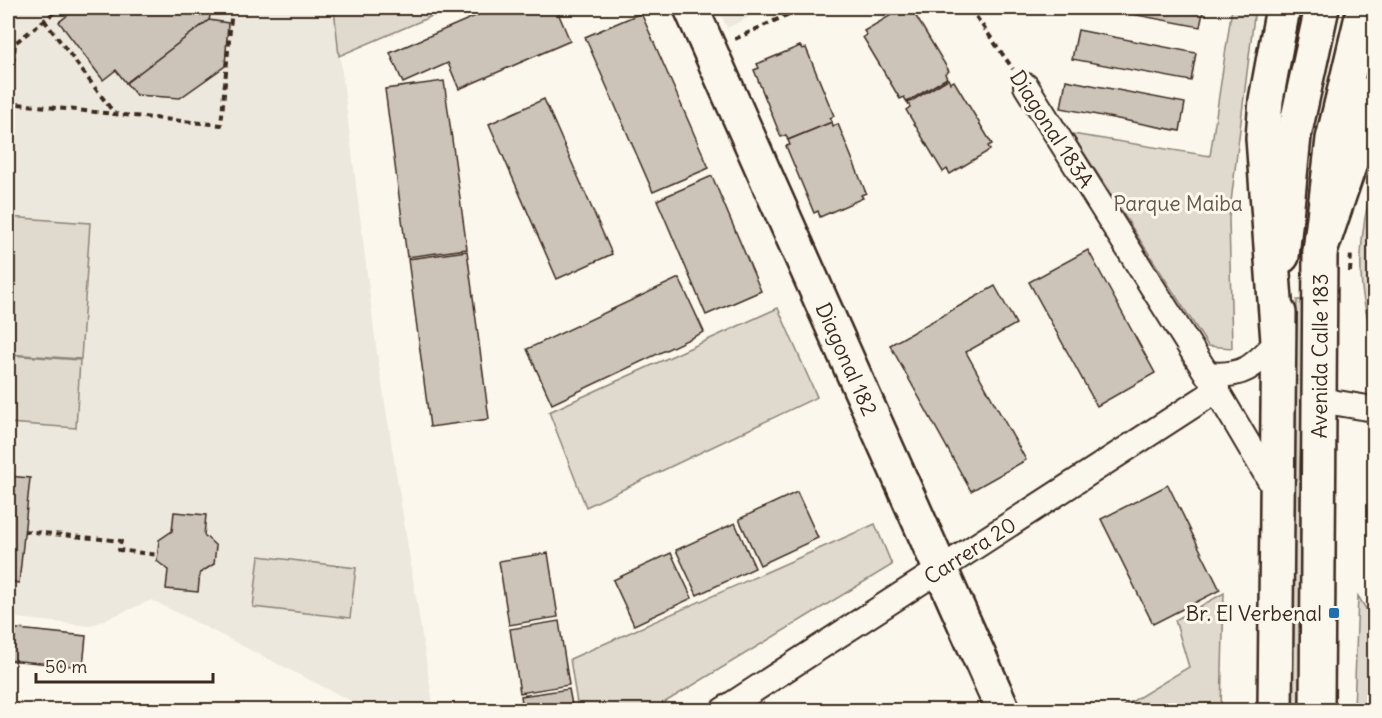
<svg xmlns="http://www.w3.org/2000/svg" width="1382" height="718" viewBox="0 0 1382 718" font-family="Delius,sans-serif">
  <style>
    .built { fill: #ede8dd }
    .green { fill: #dfd9ce; stroke: #8d8276; stroke-width: 1.5 }
    .building { fill: #ccc4b9; stroke: #3b2a1e; stroke-width: 1.5 }
    .lines { fill: none; stroke-linecap: round; stroke-linejoin: round }
    .street-casing { stroke: #3b2a1e; stroke-width: 28 }
    .secondary-casing { stroke: #3b2a1e; stroke-width: 38 }
    .primary-casing { stroke: #3b2a1e; stroke-width: 38 }
    .highway-casing { stroke: #3b2a1e; stroke-width: 38 }
    .path { stroke: #3b2a1e; stroke-width: 4; stroke-dasharray: 6 4.5; stroke-linecap: butt }
    .street { stroke: #fbf7ec; stroke-width: 24 }
    .secondary { stroke: #fbf7ec; stroke-width: 33 }
    .primary { stroke: #fbf7ec; stroke-width: 33 }
    .highway { stroke: #fbf7ec; stroke-width: 33 }
    .poi-dot { fill: #1f6fb2; stroke: #fbf7ec; stroke-width: 2 }
    .labels { text-anchor: middle; dominant-baseline: central; stroke-width: 6; stroke-linejoin: round; paint-order: stroke }
    .street-label { font-size: 21px; fill: #3b2a1e; stroke: #fbf7ec }
    .park-label { font-size: 21px; fill: #64564a; stroke: #fbf7ec }
    .poi-label { font-size: 21px; fill: #3b2a1e; stroke: #fbf7ec; text-anchor: end }
  </style>
  <rect width="100%" height="100%" fill="#fbf7ec"/>
  <filter id="ink" filterUnits="userSpaceOnUse"><feTurbulence type="fractalNoise" baseFrequency=".0167" numOctaves="2"/><feDisplacementMap in="SourceGraphic" scale="12" xChannelSelector="R" yChannelSelector="G"/><feConvolveMatrix kernelMatrix="1 2 1 2 8 2 1 2 1" color-interpolation-filters="sRGB"/></filter>
  <g filter="url(#ink)">
    <g class="built">
      <polygon points="8,8 334,8 377,353 434,710 369,710 152,600 90,626 8,617"/>
      <polygon points="718,8 768,8 727,28"/>
    </g>
    <g class="green">
      <polygon points="334,8 451,8 339,56"/>
      <polygon points="1232,8 1255,8 1229,218 1232,348 1208,346 1072,134 1210,156"/>
      <path d="M1374 180V337C1354 287 1359 230 1374 180Z"/>
      <polygon points="8,217 90,223 81,359 8,354"/>
      <polygon points="1297,300 1306,300 1300,469 1300,710 1291,710 1291,467"/>
      <polygon points="778,308 817,397 586,507 549,412"/>
      <polygon points="8,355 80,360 76,428 8,423"/>
      <polygon points="875,524 892,565 652,710 578,710 570,659"/>
      <polygon points="259,556 356,568 350,618 253,607"/>
      <polygon points="1224,593 1221,710 1118,710 1189,667 1175,620"/>
      <polygon points="1358,596 1374,622 1374,710 1354,710"/>
    </g>
    <g class="building">
      <polygon points="71,8 212,8 209,20 126,83 116,70 103,80 59,22 73,11"/>
      <polygon points="494,8 556,8 570,41 459,89 448,63 403,83 390,53"/>
      <polygon points="903,8 907,10 911,8 949,71 945,74 947,78 907,102 904,97 900,99 863,37 867,35 864,31"/>
      <polygon points="1100,8 1204,8 1200,27"/>
      <polygon points="641,13 709,168 653,192 585,37"/>
      <polygon points="209,20 228,23 225,66 180,98 136,95 126,83"/>
      <polygon points="1078,30 1196,53 1191,81 1072,59"/>
      <polygon points="800,46 802,49 806,48 834,116 830,118 832,122 788,140 786,135 781,137 754,70 759,68 757,64"/>
      <polygon points="948,79 950,83 954,81 992,144 988,146 990,150 950,174 947,169 943,172 906,110 910,107 908,103"/>
      <polygon points="1066,80 1185,103 1180,131 1061,108"/>
      <polygon points="444,81 467,249 407,257 385,89"/>
      <polygon points="544,99 612,254 557,279 489,124"/>
      <polygon points="832,122 833,126 838,124 866,193 861,195 863,198 820,217 818,211 814,213 786,146 790,145 788,140"/>
      <polygon points="712,176 761,291 706,315 657,200"/>
      <polygon points="1088,250 1155,373 1097,406 1029,282"/>
      <polygon points="467,251 489,419 430,427 408,259"/>
      <polygon points="679,278 704,332 552,404 527,349"/>
      <polygon points="995,286 1016,324 966,352 1026,460 971,491 890,345"/>
      <polygon points="8,476 30,478 19,583 8,581"/>
      <polygon points="1168,485 1220,590 1153,624 1101,519"/>
      <polygon points="797,492 818,538 760,565 739,519"/>
      <polygon points="174,512 206,515 204,535 216,546 214,564 200,573 198,592 166,589 168,570 157,561 159,540 172,531"/>
      <polygon points="735,523 755,568 697,595 676,550"/>
      <polygon points="548,553 558,617 509,625 499,561"/>
      <polygon points="671,553 692,598 634,625 613,580"/>
      <polygon points="559,621 569,685 520,693 510,629"/>
      <polygon points="8,628 86,636 83,667 8,660"/>
      <polygon points="569,689 573,710 523,710 521,696"/>
    </g>
    <g class="lines">
      <defs>
        <g id="street">
          <polyline points="1026,86 1207,374 1276,491"/>
          <path d="M1207 374C1244 378 1254 366 1278 341"/>
          <polyline points="1319,400 1374,409"/>
          <path id="s1" d="M723 710 1217 390"/>
        </g>
        <g id="secondary">
          <path id="s2" d="M691 8 1003 710"/>
        </g>
        <g id="primary">
          <polyline points="1282,256 1294,136 1322,8"/>
          <polyline points="1275,710 1279,313"/>
          <path id="s3" d="M1317 710 1320 252 1333 139 1364 8"/>
        </g>
        <g id="highway">
          <polyline points="1320,252 1374,92"/>
          <polyline points="1278,341 1263,138 1266,100 1283,8"/>
        </g>
      </defs>
      <use href="#street" class="street-casing"/>
      <use href="#secondary" class="secondary-casing"/>
      <use href="#primary" class="primary-casing"/>
      <use href="#highway" class="highway-casing"/>
      <g class="path">
        <polyline points="970,8 1013,69"/>
        <polyline points="44,20 114,113"/>
        <polyline points="735,39 802,8"/>
        <polyline points="8,103 221,125 232,8"/>
        <polyline points="9,104 15,43 60,8"/>
        <polyline points="1350,272 1351,253"/>
        <polyline points="24,531 121,541 119,550 158,555"/>
      </g>
      <use href="#street" class="street"/>
      <use href="#secondary" class="secondary"/>
      <use href="#primary" class="primary"/>
      <use href="#highway" class="highway"/>
    </g>
  </g>
  <rect class="poi-dot" x="1328" y="607" width="12" height="12" rx="3"/>
  <g class="labels">
    <g class="street-label">
      <text transform="translate(1052 129) rotate(57)">Diagonal 183A</text>
      <text stroke="none"><textPath href="#s3" startOffset="354">Avenida Calle 183</textPath></text>
      <text stroke="none"><textPath href="#s2" startOffset="384">Diagonal 182</textPath></text>
      <text stroke="none"><textPath href="#s1" startOffset="294">Carrera 20</textPath></text>
    </g>
    <g class="park-label">
      <text x="1178" y="203">Parque Maiba</text>
    </g>
    <g class="poi-label">
      <text x="1322" y="613">Br. El Verbenal</text>
    </g>
  </g>
  <rect width="1382" height="718" fill="none" stroke="#fbf7ec" stroke-width="30"/>
  <rect x="15" y="15" width="1352" height="688" fill="none" stroke="#3b2a1e" stroke-width="2" filter="url(#ink)"/>
  <path d="M36 673v9h177v-9" fill="none" stroke="#3b2a1e" stroke-width="3"/>
  <text x="45" y="673" font-size="18" fill="#3b2a1e" stroke="#fbf7ec" stroke-width="4.5" paint-order="stroke">50 m</text>
</svg>
